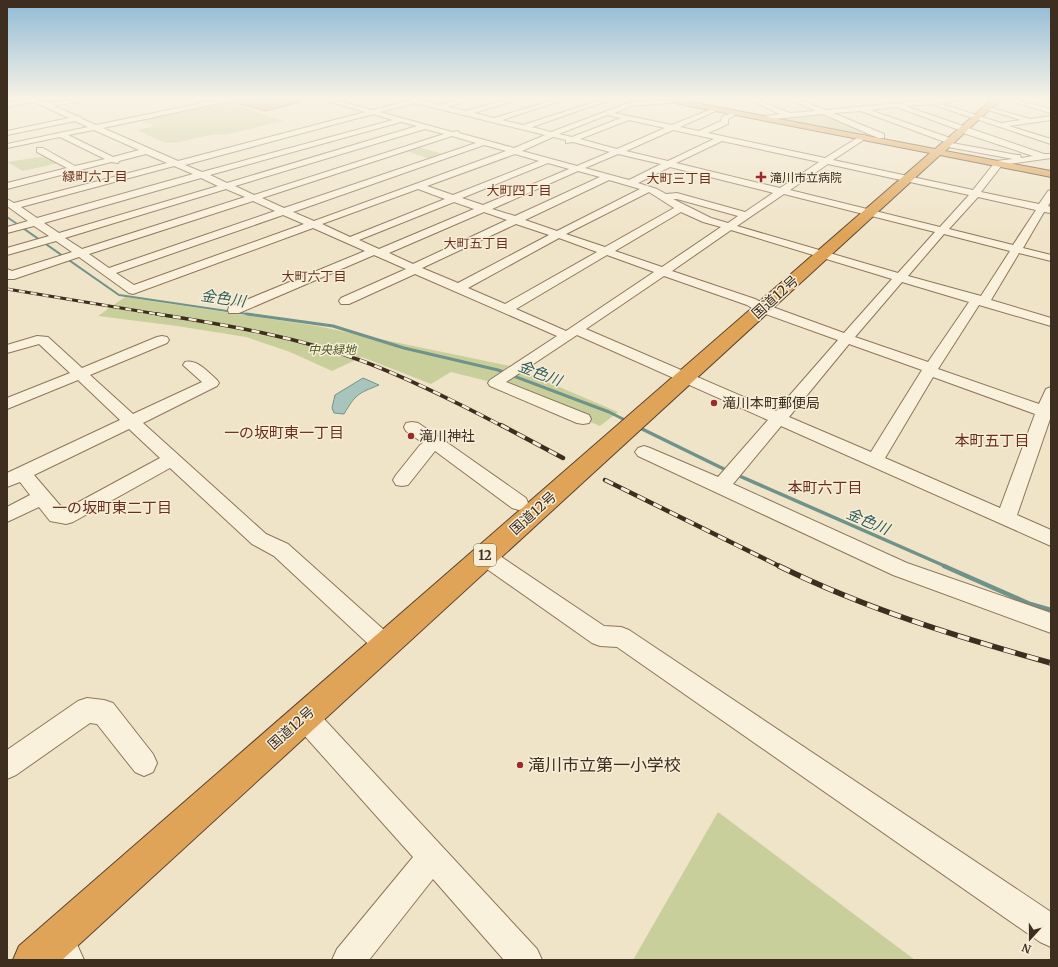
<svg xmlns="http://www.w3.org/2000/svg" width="1058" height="967" viewBox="0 0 1058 967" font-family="Merriweather,'Noto Sans JP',serif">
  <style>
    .green { fill: #c9cf9b }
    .water { fill: #a9c4bc; stroke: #6f938a }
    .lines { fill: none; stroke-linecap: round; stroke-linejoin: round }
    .stream-far3 { stroke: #6f938a; stroke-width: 2 }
    .stream-far2 { stroke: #6f938a; stroke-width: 3 }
    .stream-far1 { stroke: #6f938a; stroke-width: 3.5 }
    .stream { stroke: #6f938a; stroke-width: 4.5 }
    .building { fill: #cf9f7d; stroke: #8d5f41 }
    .minor-casing { stroke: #8d765c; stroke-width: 2 }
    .highway-casing { stroke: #5b4430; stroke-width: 2 }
    .minor { fill: #faf1dc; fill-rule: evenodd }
    .highway { fill: #e0a458; fill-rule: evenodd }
    .rail-far3-casing { stroke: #3d2e20; stroke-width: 3 }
    .rail-far2-casing { stroke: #3d2e20; stroke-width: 3.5 }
    .rail-far1-casing { stroke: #3d2e20; stroke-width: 4.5 }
    .rail-casing { stroke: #3d2e20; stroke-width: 5.5 }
    .rail-far3 { stroke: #f7eed8; stroke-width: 2; stroke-dasharray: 6; stroke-linecap: butt }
    .rail-far2 { stroke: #f7eed8; stroke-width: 2.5; stroke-dasharray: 8; stroke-linecap: butt }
    .rail-far1 { stroke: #f7eed8; stroke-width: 3; stroke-dasharray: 9; stroke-linecap: butt }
    .rail { stroke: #f7eed8; stroke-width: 4; stroke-dasharray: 12; stroke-linecap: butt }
    .poi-dot { fill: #9e2a2b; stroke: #f7eed8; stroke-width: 1.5 }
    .labels { text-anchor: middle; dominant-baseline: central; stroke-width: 3; stroke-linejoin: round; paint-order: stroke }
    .far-poi-label { font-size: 12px; fill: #3d2e20; stroke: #f7eed8; text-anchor: start }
    .far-park-label { font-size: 12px; font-style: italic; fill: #4d5a26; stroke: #f7eed8 }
    .far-neighbourhood-label { font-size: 13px; fill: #6b2e1e; stroke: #f7eed8 }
    .shield { fill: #f7eed8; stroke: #756857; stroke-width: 1 }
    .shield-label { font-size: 13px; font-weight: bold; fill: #3d2e20 }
    .street-label { font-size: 14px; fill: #3d2e20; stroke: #f7eed8 }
    .poi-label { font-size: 14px; fill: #3d2e20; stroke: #f7eed8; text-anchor: start }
    .water-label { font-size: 15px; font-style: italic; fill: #2f5d5a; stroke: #f7eed8 }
    .neighbourhood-label { font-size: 15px; fill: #6b2e1e; stroke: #f7eed8 }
    .near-poi-label { font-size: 17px; fill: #3d2e20; stroke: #f7eed8; text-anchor: start }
  </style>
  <rect width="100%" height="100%" fill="#f0e4c8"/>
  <g class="green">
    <path d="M226 102 284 121 224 135C211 132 184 143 169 143 162 143 144 133 137 130L155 126 140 120Z"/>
    <polygon points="828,114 879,135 870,136 776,118"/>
    <polygon points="418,147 443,154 430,159 406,151"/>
    <polygon points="46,156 59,163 23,171 7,162"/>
    <polygon points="125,297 317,326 510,366 618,412 600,426 495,383 451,372 431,384 362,357 332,371 290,352 246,337 177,326 98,316"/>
    <polygon points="718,812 915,960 633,960"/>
  </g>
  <path class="water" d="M363 378 379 385C357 394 356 394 344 414L334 413 332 408 335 395Z"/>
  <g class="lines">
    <polyline class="stream-far3" points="7,217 119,295 254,315"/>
    <polyline class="stream-far2" points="247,314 333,326 404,348 498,370 609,412 627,421"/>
    <g class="stream-far1">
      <polyline points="638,427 728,471"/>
      <polyline points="735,474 947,567"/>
    </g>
    <polyline class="stream" points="944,566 1030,604 1051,610"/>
  </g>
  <polygon class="building" points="234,99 301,99 301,102 266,111 232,102"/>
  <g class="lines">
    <defs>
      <g id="minor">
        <path d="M30 99C37 98 42 103 48 103 60 103 72 99 84 99L81 101 54 106 77 116 81 117 82 119 96 125 222 99H233L230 101 103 128 178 161 365 112 324 100 323 99H332L373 110 408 101 406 99H424L423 100 440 105 462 99H471L470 100 447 107 466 111 509 99H518L517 100 474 113 494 118 557 99H566L502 120 523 125 604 99H612L532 127 551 132 631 102 693 99 690 101 632 106 614 113 672 125 714 108H718V110L680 127 699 131 721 121 722 117 736 111 739 113 728 119V124L708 133 825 158 862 135H865V139L833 160 973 190 996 161 1013 159 943 146 942 144 945 142 861 111 833 113 884 134V138H878L823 114 764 120 762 119V117L780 114 747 99H755L790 113 816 111 791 100 790 99H798L825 110 944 99H963L960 101 939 103 1001 123 1021 120 985 109V107H989L1030 119 1051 116V120L1009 126 1051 139V144L934 105 933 104 905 106 1044 154H1051V158L1002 165 981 192 1039 204 1048 191 1051 190V201L1048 206 1051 207V213L1044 212 1023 248 1051 255V261L1019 253 991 300 1051 318V326L979 305 938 369 1039 404 1046 389 1051 387V419H1050L1017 515 1051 530V546L781 426 733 484 907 563 1051 613V633L893 575 638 456 635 452 638 448 644 446 650 448 718 477 768 420 577 335 506 382 589 415 591 419 589 423 583 424 577 423 490 386 488 383 490 380 557 336 415 274 349 304H341L339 301 341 298 406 269 374 255 239 313H229L228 310 229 307 365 251 313 228 133 294 129 293 79 257 14 279H7V269L12 271 72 252 56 241 7 255V248L49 236 34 226 7 233V227L28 221 7 206V199L14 203 167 163 146 154 119 161 118 163 111 162 7 189V183L67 168 37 152V148H43L75 166 105 159 60 137 7 148V144L88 127 75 121 7 135V131L69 118 34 102 7 107V103ZM415 103 545 135 514 148 459 133 458 131 452 132 380 112ZM897 107 959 130 960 132 1033 156 1021 158 1020 155H1017L952 143 954 141 953 139 870 110ZM373 114 393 120 202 172 185 165ZM607 115 621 118 572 137 559 134ZM629 120 665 128 617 149 580 139ZM401 122 417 126 227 183 210 175ZM425 129 444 134 254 195 235 186ZM94 130 139 150 113 157 68 135ZM673 130 714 139 668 161 626 151ZM452 136 476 143 284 208 262 198ZM553 137 566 140V143L573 142 610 152 577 166 522 151ZM722 141 819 162 780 188 676 163ZM484 145 506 151 314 221 293 212ZM515 154 539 161 453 195 427 186ZM618 154 661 164 629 180 585 168ZM548 163 569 169 483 205 462 198ZM828 164 969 195 940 227 790 190ZM174 166 193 174 37 218 21 207ZM670 167 770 192 773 193 745 212 677 193 666 194 657 189 638 183ZM578 171 600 177 515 216 492 209ZM201 178 218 186 59 233 44 223ZM609 180 640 189 557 231 525 220ZM226 189 245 197 82 249 65 238ZM418 189 445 199 350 237 322 224ZM649 192 674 208 605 247 566 234ZM784 194 935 232 898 273 737 226ZM978 197 1036 210 1013 245 949 229ZM673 199H677L738 216 728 223 711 218ZM253 201 275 211 109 268 89 254ZM454 202 474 209 379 249 359 240ZM484 212 507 220 413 264 389 253ZM681 212 703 222 721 227 662 267 615 251ZM283 215 304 224 134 285 116 273ZM516 224 549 235 458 283 422 268ZM731 230 892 279 844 333 767 305 755 299 672 271ZM944 234 1010 251 981 296 908 276ZM559 238 597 252 505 304 468 288ZM607 255 654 272 566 331 516 309ZM664 276 747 305 757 311 838 340 776 411 586 329ZM902 282 969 302 928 362 855 337ZM849 344 922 370 871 452 789 417ZM933 377 1035 414 1000 508 885 458Z"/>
        <polygon points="1004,99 1013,99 1051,109 1051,113"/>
        <path d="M37 336 48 337 82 368 157 337 162 336 167 337 169 340 167 343 90 375 133 414 202 382 183 365 185 362C197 359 208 372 217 380L219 383 217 386 143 423 266 534 288 544 393 638 396 645 393 652 385 655 377 652 274 556 252 544 170 468 73 522 66 524 50 521 39 507 7 522V507L30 495 20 482 7 487V473L120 420 78 380 7 409V398L70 373 39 344 7 353V345ZM129 429 160 458 64 510 34 475Z"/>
        <polygon points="412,422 418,423 442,439 526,498 528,503 526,508 519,510 512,508 435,451 408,485 402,486 396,485 393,480 396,475 420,445 423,443 406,431 404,427 406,423"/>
        <polygon points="484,548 491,550 604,626 621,627 629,630 1051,912 1051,947 1040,942 617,647 600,646 592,643 477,562 474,556 477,550"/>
        <polygon points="87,698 104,700 113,703 153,754 157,763 153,772 144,776 135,772 97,724 90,723 16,775 7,779 7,750 78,701"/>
        <polygon points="304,704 313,707 537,949 542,960 504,960 433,879 369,960 332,960 337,949 413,857 295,725 292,716 295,707"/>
        <polygon points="58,922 69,927 84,960 52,960 42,938 47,927"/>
      </g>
      <polygon id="highway" points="660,99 675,99 935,149 993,99 1001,99 945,151 1051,171 1051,177 940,155 62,960 13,960 19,946 930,153 664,101"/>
    </defs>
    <use href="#minor" class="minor-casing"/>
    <use href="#highway" class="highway-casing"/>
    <use href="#minor" class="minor"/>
    <use href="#highway" class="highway"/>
    <defs>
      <polyline id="rail-far3" points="7,289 163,315"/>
      <path id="rail-far2" d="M157 314C227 325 298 337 365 362 412 380 458 403 502 426"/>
      <g id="rail-far1">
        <polyline points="501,425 563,458"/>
        <polyline points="605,480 781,567"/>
      </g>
      <path id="rail" d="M779 566C866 609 958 637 1051 663"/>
    </defs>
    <use href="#rail-far3" class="rail-far3-casing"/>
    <use href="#rail-far2" class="rail-far2-casing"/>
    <use href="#rail-far1" class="rail-far1-casing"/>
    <use href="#rail" class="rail-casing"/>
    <use href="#rail-far3" class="rail-far3"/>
    <use href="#rail-far2" class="rail-far2"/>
    <use href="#rail-far1" class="rail-far1"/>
    <use href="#rail" class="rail"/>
  </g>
  <linearGradient id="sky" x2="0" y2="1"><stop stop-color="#8fbad6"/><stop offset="0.42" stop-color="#f8f3e6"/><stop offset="1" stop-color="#f8f3e6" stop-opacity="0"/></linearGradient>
  <rect width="1058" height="234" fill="url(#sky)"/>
  <g class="poi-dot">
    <path d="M759 171h4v4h4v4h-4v4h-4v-4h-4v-4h4z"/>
    <circle cx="714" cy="403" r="4"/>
    <circle cx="411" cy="436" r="4"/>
    <circle cx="520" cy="765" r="4"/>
  </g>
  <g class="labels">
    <g class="far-poi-label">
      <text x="770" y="177">滝川市立病院</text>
    </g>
    <g class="far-park-label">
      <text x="332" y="349">中央緑地</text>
    </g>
    <g class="far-neighbourhood-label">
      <text x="95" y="176">緑町六丁目</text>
      <text x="679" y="178">大町三丁目</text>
      <text x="519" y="190">大町四丁目</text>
      <text x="476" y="243">大町五丁目</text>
      <text x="314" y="276">大町六丁目</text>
    </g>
    <rect class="shield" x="474" y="544" width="22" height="22" rx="3"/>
    <g class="shield-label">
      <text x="485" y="555">12</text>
    </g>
    <g class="street-label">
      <text transform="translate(775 297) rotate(-42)">国道12号</text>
      <text transform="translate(533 513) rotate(-42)">国道12号</text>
      <text transform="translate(291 728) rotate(-42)">国道12号</text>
    </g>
    <g class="poi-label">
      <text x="722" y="403">滝川本町郵便局</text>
      <text x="419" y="436">滝川神社</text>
    </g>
    <g class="water-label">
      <text transform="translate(223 298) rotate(8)">金色川</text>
      <text transform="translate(540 373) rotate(21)">金色川</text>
      <text transform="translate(868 521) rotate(23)">金色川</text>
    </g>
    <g class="neighbourhood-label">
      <text x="284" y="432">一の坂町東一丁目</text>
      <text x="992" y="440">本町五丁目</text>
      <text x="825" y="487">本町六丁目</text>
      <text x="112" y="507">一の坂町東二丁目</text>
    </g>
    <g class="near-poi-label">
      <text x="528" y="765">滝川市立第一小学校</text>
    </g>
  </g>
  <rect width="1058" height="967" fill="none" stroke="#3d2e20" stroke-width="16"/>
  <g transform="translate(1030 939) rotate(201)" stroke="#f7eed8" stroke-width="3" paint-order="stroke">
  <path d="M0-3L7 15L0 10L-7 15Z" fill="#3d2e20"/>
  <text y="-6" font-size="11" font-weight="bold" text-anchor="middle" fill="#3d2e20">N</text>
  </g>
</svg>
